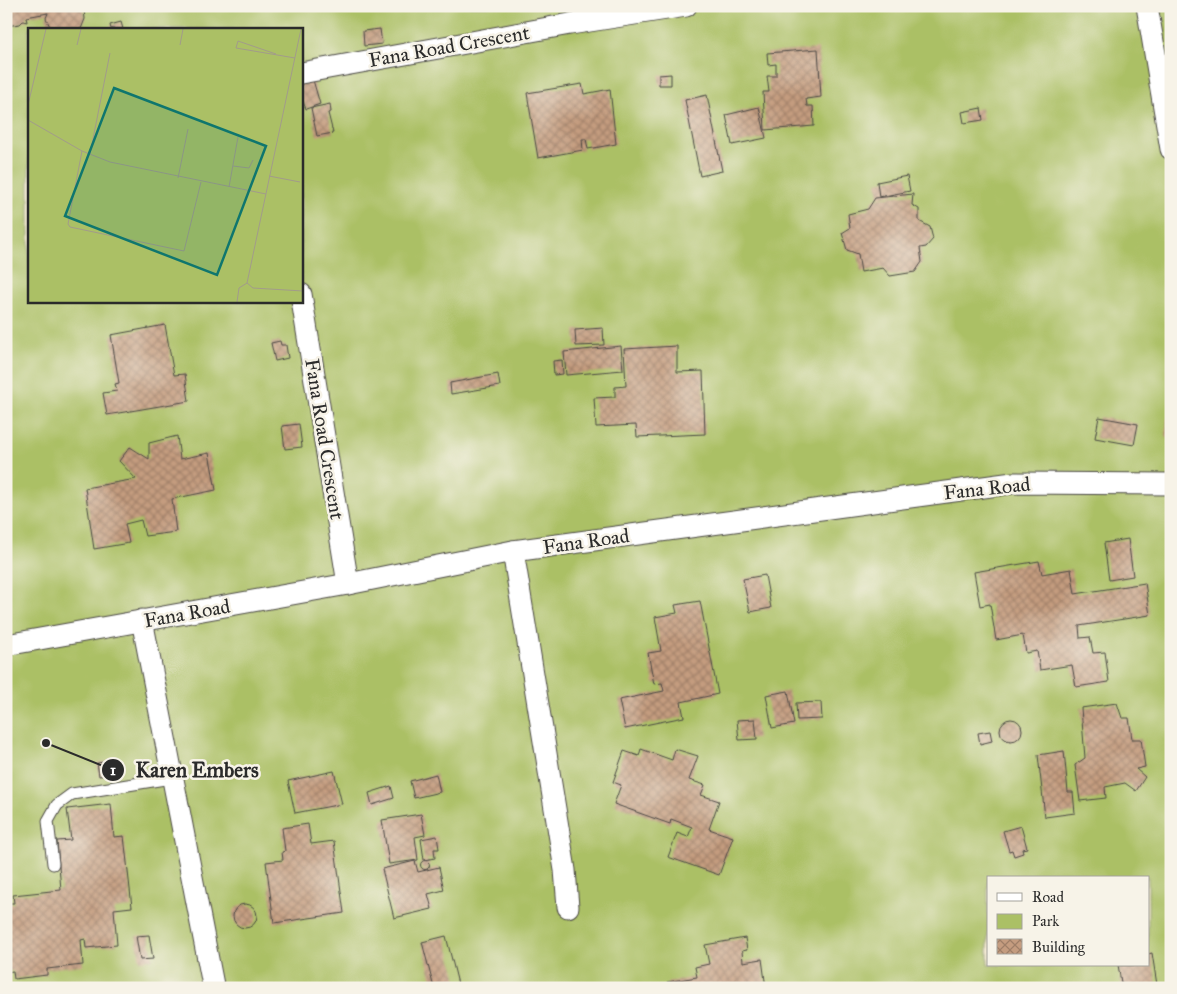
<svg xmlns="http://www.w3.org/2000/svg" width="1177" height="994" viewBox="0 0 1177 994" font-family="'IM FELL Great Primer',serif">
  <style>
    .green { fill: #abc065; stroke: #6b7648; fill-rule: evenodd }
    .building { fill: url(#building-cross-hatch) }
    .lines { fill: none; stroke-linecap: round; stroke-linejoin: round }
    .lane-casing { stroke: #494743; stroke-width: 13 }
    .street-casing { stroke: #494743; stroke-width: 23 }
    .lane { stroke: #fff; stroke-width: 11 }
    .street { stroke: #fff; stroke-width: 21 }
    .labels { text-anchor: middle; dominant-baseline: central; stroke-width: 5; stroke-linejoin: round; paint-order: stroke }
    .street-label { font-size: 20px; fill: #2b2b2b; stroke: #f7f3e8 }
    .inset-road { fill: none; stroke: #a29b8b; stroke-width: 1 }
    .view { fill: #0f766e; fill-opacity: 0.15; stroke: #0f766e; stroke-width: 2.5 }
    .inset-edge { fill: none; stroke: #2b2b2b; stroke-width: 2.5 }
    .leader { fill: none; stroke: #2b2b2b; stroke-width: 2 }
    .callout-dot { fill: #2b2b2b; stroke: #f7f3e8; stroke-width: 2 }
    .mark-label { font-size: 15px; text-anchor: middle; font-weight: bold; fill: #fff }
    .callout-label { font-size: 21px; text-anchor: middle; font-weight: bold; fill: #2b2b2b; stroke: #f7f3e8; stroke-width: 5; stroke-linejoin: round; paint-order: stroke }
  </style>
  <defs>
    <pattern id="building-cross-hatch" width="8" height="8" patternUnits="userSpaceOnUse" patternTransform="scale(1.25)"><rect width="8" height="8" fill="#c49c7f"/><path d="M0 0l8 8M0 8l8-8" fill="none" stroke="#9f7f68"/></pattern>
  </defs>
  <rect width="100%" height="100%" fill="#f7f3e8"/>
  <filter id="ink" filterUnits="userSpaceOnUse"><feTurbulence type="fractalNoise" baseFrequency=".02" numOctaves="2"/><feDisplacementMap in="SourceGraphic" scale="10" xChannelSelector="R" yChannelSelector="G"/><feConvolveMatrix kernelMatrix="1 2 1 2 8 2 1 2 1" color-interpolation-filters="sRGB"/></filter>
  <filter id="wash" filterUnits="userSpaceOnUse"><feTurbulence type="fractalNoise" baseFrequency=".0096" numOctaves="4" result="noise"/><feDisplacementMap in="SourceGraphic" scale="20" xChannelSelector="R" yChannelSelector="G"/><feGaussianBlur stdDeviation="1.12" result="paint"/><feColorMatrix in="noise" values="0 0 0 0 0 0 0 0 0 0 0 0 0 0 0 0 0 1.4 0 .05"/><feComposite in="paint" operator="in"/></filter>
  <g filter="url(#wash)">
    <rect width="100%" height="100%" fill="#f1e5cb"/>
    <path class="green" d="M6 6H1171V988H6ZM29 29H301V301H29ZM988 878H1148V965H988Z"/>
    <g id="blocks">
      <g class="building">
        <polygon points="6,6 92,6 92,7 84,9 85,19 81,29 51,29 46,18 48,13 26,17 27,22 23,21 20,24 6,26"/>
        <polygon points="121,22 123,29 111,29 110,25"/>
        <polygon points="380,29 382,44 364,46 363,31"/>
        <polygon points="818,49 821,97 806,99 807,106 813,106 814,126 765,130 763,92 769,92 767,76 776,76 776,64 768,65 767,53"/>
        <polygon points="671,74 671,85 659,85 659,75"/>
        <polygon points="313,80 320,104 306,109 301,97 301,84"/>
        <polygon points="582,84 584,94 610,89 616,144 588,149 586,139 582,139 583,150 538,158 527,93"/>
        <polygon points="707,95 722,171 700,176 685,100"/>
        <polygon points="330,104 331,112 328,113 333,133 317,136 311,108"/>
        <polygon points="759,107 766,138 732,145 726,115"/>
        <polygon points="981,108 983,120 964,123 962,112"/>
        <polygon points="907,176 910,191 879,197 877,182"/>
        <polygon points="913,194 912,205 919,209 919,221 930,227 933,239 926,247 920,248 922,262 915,272 890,276 883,268 861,272 858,254 847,250 842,233 850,228 848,214 868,209 875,198"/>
        <polygon points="165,325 174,375 185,374 189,401 107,415 103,393 117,391 115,384 119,383 111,335"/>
        <polygon points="603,328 604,345 576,346 575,330"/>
        <polygon points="280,341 281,345 286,345 288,358 275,361 271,343"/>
        <polygon points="621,346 623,370 566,375 564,352"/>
        <polygon points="677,346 677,372 703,371 705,434 637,437 636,425 596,427 594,398 615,397 615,387 626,386 624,349"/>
        <polygon points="562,360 563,374 554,375 553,361"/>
        <polygon points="498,374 500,386 451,394 450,383"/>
        <polygon points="1099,417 1138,424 1134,445 1095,438"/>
        <polygon points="1167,418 1171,418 1171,438 1166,438"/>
        <polygon points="299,424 302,447 285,449 282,426"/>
        <polygon points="177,436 180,459 209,453 216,490 172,499 176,532 145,536 141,520 125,524 129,543 94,549 85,488 136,479 119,461 130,447 149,459 149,443"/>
        <polygon points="1128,539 1133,576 1109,580 1104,543"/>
        <polygon points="1039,561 1042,574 1071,569 1075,594 1145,583 1150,615 1079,626 1080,638 1090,637 1093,653 1105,652 1109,682 1076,687 1072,665 1040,670 1037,651 1026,653 1023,635 996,640 990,604 980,606 974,572"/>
        <polygon points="765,575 771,608 750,612 743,579"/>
        <polygon points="700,601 718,694 681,702 684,717 625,729 619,700 664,691 662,683 654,684 648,653 661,651 655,617 677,613 675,605"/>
        <polygon points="788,691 794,724 772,728 766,695"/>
        <polygon points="821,702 822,719 797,720 796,703"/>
        <polygon points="1117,703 1122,718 1129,718 1132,739 1141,739 1145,767 1136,769 1145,777 1136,791 1125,783 1105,787 1106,798 1080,801 1075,765 1085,758 1081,708"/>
        <circle cx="1011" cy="730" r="11"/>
        <polygon points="755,719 757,739 739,740 737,720"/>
        <polygon points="990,731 992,741 980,744 978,733"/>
        <polygon points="641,749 672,760 675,749 698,756 689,780 705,785 701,795 719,801 709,829 733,837 719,875 668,857 677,833 688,837 692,827 671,819 670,824 614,804 621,785 613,782 624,751 639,756"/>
        <polygon points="1064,751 1068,792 1073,792 1075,813 1045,817 1038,755"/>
        <polygon points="118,760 120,774 99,776 97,763"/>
        <polygon points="334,771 342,804 295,813 288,781"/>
        <polygon points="436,774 440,792 414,798 410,781"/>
        <polygon points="391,786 394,798 372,805 369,793"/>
        <polygon points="111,804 114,837 124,836 132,907 114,909 117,945 86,948 85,939 81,940 83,965 47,969 47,975 14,979 13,971 6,972 6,903 14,903 13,895 61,890 57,841 71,840 67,809"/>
        <polygon points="421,814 425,835 415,837 418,860 389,864 382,820"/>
        <polygon points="308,824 311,844 334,841 344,913 274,923 266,862 283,860 282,852 285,851 282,828"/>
        <polygon points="1021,826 1027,848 1022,849 1023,853 1014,856 1012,850 1009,851 1003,831"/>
        <polygon points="437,836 439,849 434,849 435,858 424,860 421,839"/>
        <circle cx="425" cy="865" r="4.5"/>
        <polygon points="415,861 418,872 439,867 444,890 428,894 432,909 394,918 382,869"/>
        <circle cx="245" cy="916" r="12"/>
        <polygon points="149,935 153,959 140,960 136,936"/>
        <polygon points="446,936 459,988 434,988 422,942"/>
        <polygon points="745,938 747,950 742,951 743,962 762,959 766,988 668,988 667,982 697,977 695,967 709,964 705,945"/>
        <polygon points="1152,953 1157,985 1122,988 1118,965 1148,965 1148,954"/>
      </g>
    </g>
  </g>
  <g filter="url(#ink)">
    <use href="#blocks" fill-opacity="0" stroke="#494743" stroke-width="1"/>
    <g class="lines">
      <defs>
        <polyline id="lane" points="53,864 48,821 57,805 72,794 171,778"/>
        <g id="street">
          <polyline points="1147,6 1171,149"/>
          <polyline points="301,73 570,24 686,6"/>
          <polyline points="301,294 348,584"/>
          <polyline points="513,551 565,870 568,907"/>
          <polyline points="142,620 213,985"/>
          <polyline points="6,645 348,584 513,551 1013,483 1171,484"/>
        </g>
      </defs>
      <use href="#lane" class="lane-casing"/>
      <use href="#street" class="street-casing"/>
      <use href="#lane" class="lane"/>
      <use href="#street" class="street"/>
    </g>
  </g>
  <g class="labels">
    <g class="street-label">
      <text transform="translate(449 46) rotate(-10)">Fana Road Crescent</text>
      <text transform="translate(325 439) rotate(81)">Fana Road Crescent</text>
      <text transform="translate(987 488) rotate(-6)">Fana Road</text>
      <text transform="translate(586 541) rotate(-8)">Fana Road</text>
      <text transform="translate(187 613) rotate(-10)">Fana Road</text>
    </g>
  </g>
  <g transform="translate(28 28)">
    <rect width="275" height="275" fill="#f1e5cb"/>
    <path d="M0 1H275V274H0Z" fill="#abc065"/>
    <path class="inset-road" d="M273 1 219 255 225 260 275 263M49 17 53 1M152 17 155 1M248 26 210 13 208 20 267 30M0 77 18 1M0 92 54 123 82 134 238 166M54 123 40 196 42 199 156 223 173 154M62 126 82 25M205 138 221 140 225 132M241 148 272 154M150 150 160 101M201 159 210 109M209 274 211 260 219 255"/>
    <path class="view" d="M86 60 238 118 189 247 37 188Z"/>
    <rect width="275" height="275" class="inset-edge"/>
  </g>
  <path class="leader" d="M46 743L113 770"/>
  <g class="callout-dot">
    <circle cx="46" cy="743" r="5"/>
    <circle cx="113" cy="770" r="12"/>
  </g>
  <g class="mark-label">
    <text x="113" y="775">1</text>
  </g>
  <g class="callout-label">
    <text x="197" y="777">Karen Embers</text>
  </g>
  <rect width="1177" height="994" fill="none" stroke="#f7f3e8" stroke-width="25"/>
  <rect x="987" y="876" width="162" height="90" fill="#f7f3e8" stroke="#a5a39c"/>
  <rect x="997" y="893" width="25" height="8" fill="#ffffff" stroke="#a5a39c"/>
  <text x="1032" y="902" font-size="15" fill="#2b2b2b">Road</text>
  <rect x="997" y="914" width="25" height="15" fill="#abc065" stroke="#a5a39c"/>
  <text x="1032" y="926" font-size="15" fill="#2b2b2b">Park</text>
  <rect x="997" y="939" width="25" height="15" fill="url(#building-cross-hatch)" stroke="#a5a39c"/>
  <text x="1032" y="952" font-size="15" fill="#2b2b2b">Building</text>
</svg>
